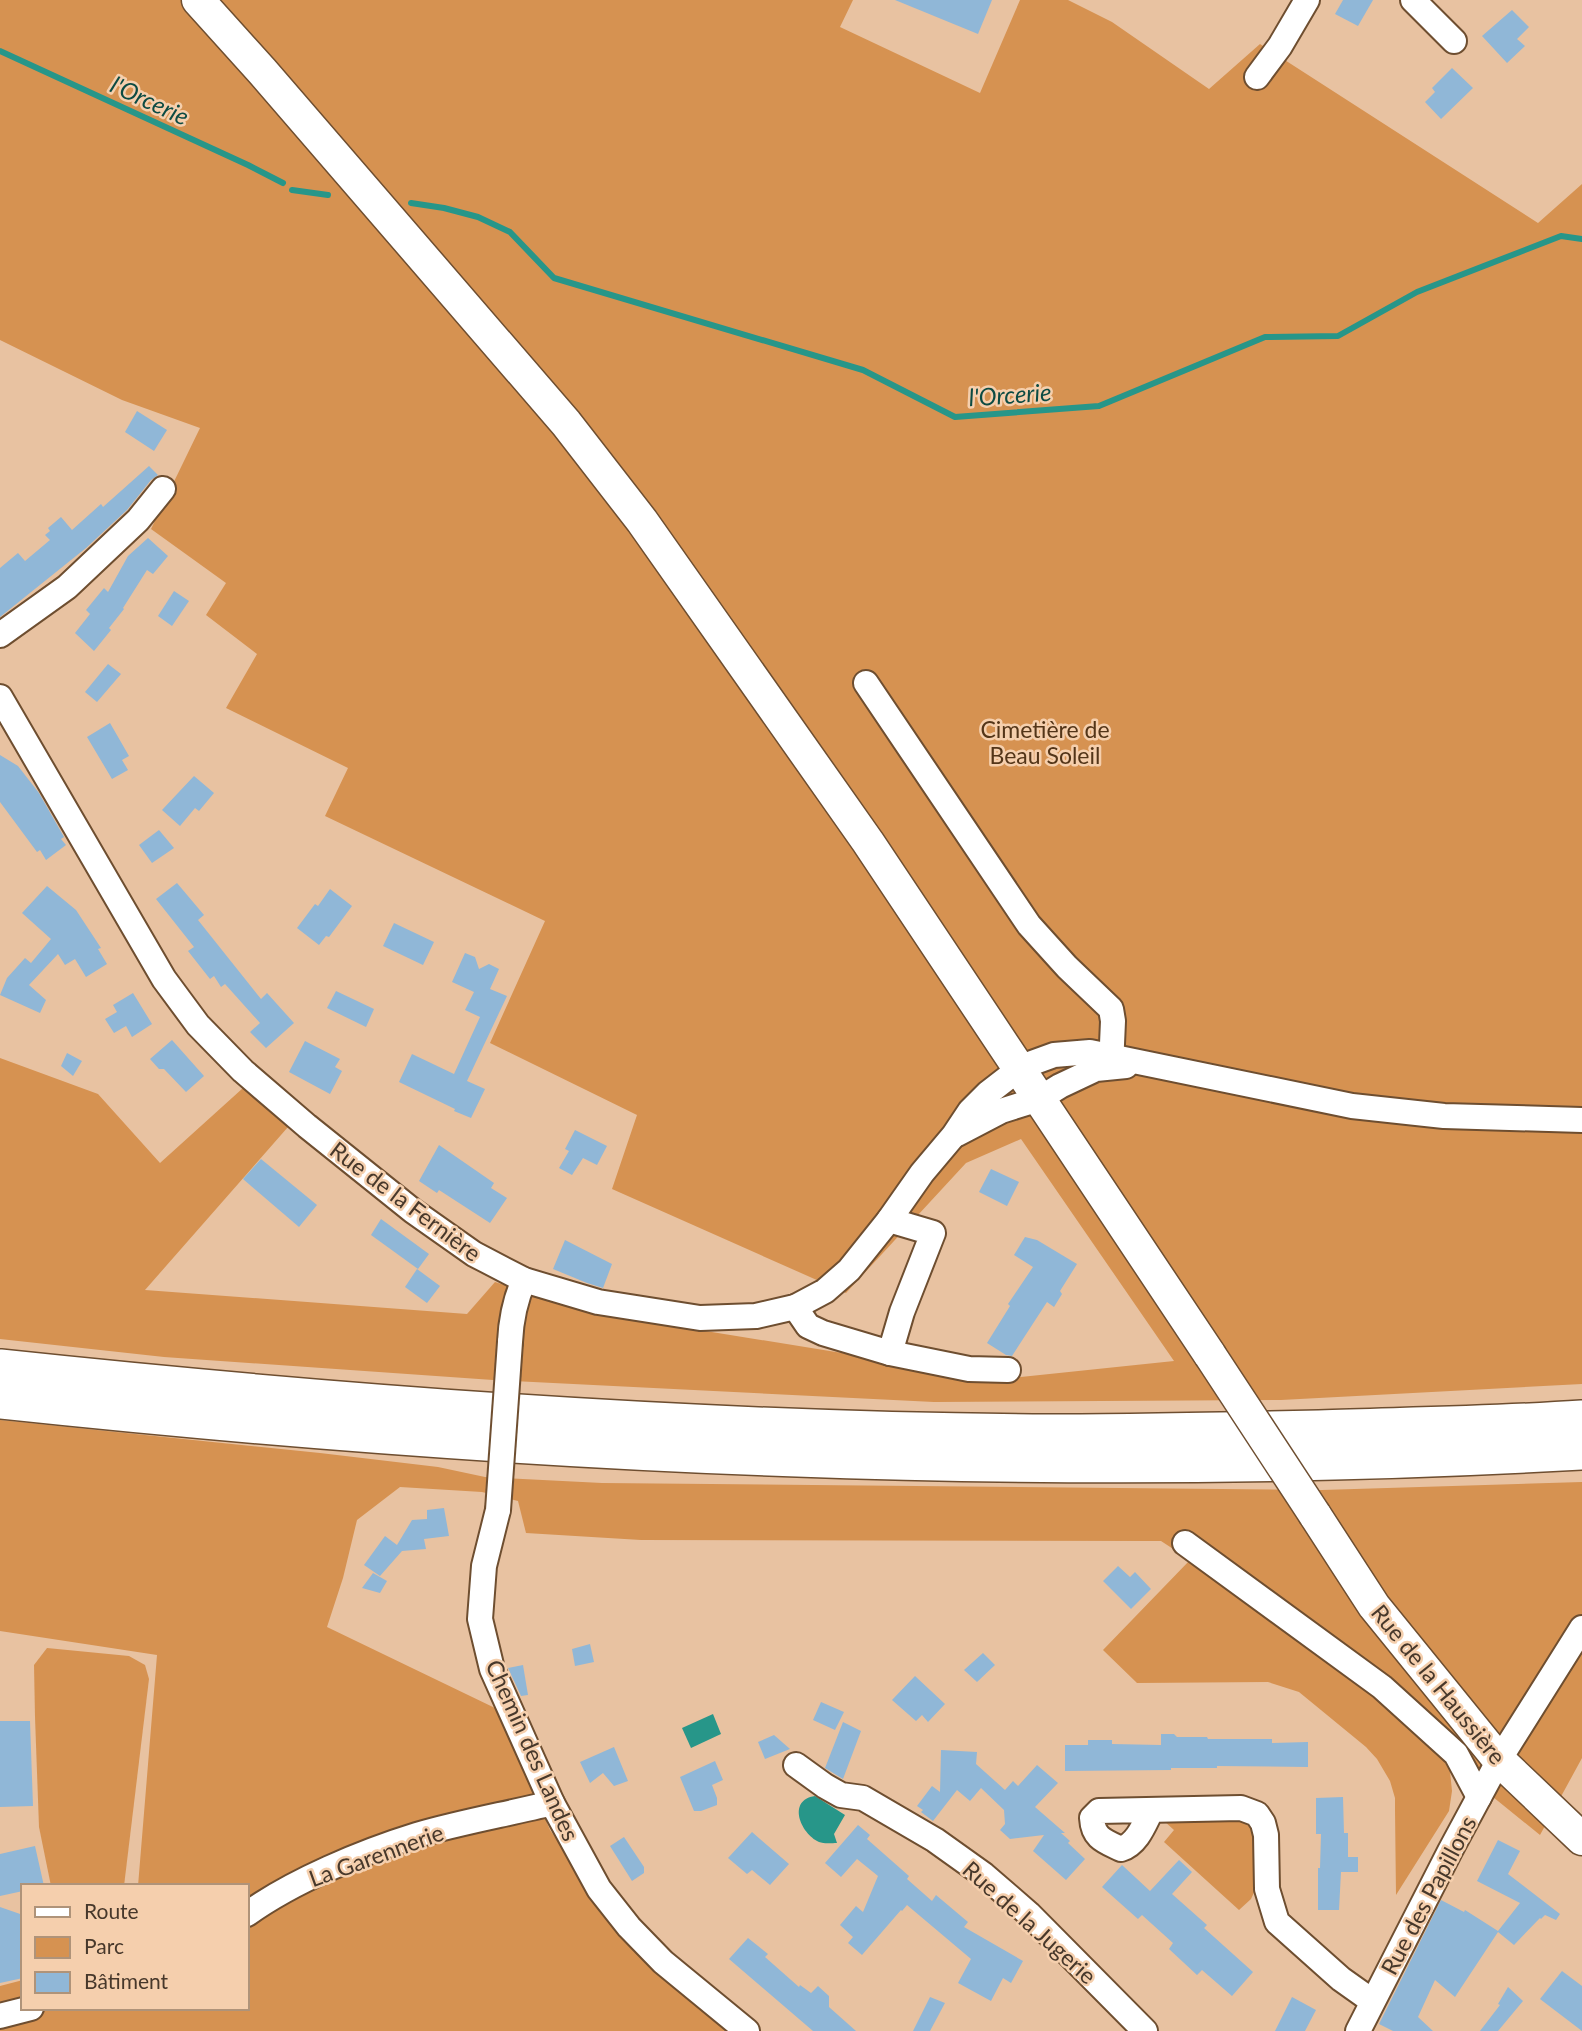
<svg xmlns="http://www.w3.org/2000/svg" width="1582" height="2031" viewBox="0 0 1582 2031" font-family="Lato,sans-serif">
  <style>
    .green { fill: #d69251 }
    .water { fill: #279689 }
    .lines { fill: none; stroke-linecap: round; stroke-linejoin: round }
    .stream { stroke: #279689; stroke-width: 6 }
    .building { fill: #90b7d7 }
    .minor-casing { stroke: #6e4e30; stroke-width: 28 }
    .major-casing { stroke: #6e4e30; stroke-width: 35 }
    .highway-casing { stroke: #6e4e30; stroke-width: 40 }
    .minor { stroke: #fff; stroke-width: 24 }
    .major { stroke: #fff; stroke-width: 32 }
    .highway { stroke: #fff; stroke-width: 37 }
    .minor-bridge-casing { stroke: #6e4e30; stroke-width: 28; stroke-linecap: butt }
    .major-bridge-casing { stroke: #6e4e30; stroke-width: 35; stroke-linecap: butt }
    .minor-bridge { stroke: #fff; stroke-width: 24 }
    .major-bridge { stroke: #fff; stroke-width: 32 }
    .labels { text-anchor: middle; dominant-baseline: central; stroke-width: 5; stroke-linejoin: round; paint-order: stroke }
    .park-label { font-size: 23px; fill: #533518; stroke: #f5cfad }
    .street-label { font-size: 23px; fill: #47382b; stroke: #f5cfad }
    .water-label { font-size: 24px; font-style: italic; fill: #0c4b43; stroke: #f5cfad }
  </style>
  <rect width="100%" height="100%" fill="#e8c2a1"/>
  <g class="green">
    <polygon points="0,0 853,0 840,27 980,93 1020,0 1068,0 1112,22 1209,89 1260,44 1538,223 1582,184 1582,1384 1281,1400 934,1402 493,1380 164,1357 0,1339 0,1058 98,1094 160,1163 243,1088 288,1127 145,1290 467,1314 495,1282 595,1313 1002,1379 1174,1361 1021,1139 966,1163 846,1293 612,1189 637,1115 490,1043 545,921 325,816 348,768 226,708 257,654 206,615 226,583 151,529 200,428 122,400 0,340"/>
    <polygon points="0,1420 320,1453 438,1467 485,1477 602,1483 1322,1490 1582,1482 1582,1758 1540,1835 1440,1754 1450,1771 1452,1791 1449,1811 1396,1895 1395,1810 1395,1798 1390,1781 1377,1759 1366,1747 1299,1692 1268,1682 1137,1683 1103,1650 1190,1560 1161,1541 641,1540 526,1533 518,1501 482,1492 400,1487 357,1520 343,1578 327,1627 495,1708 534,1792 550,1830 633,1948 729,2031 0,2031 0,1986 23,1980 23,2008 247,2008 247,1886 138,1886 157,1655 0,1631"/>
    <polygon points="47,1648 129,1656 145,1665 149,1679 124,1886 51,1886 39,1827 35,1717 34,1665"/>
    <polygon points="1236,1818 1249,1826 1256,1836 1256,1888 1251,1899 1239,1910 1164,1842 1174,1830 1163,1820"/>
  </g>
  <g class="water">
    <polygon points="713,1714 721,1734 691,1748 682,1728"/>
    <path d="M815 1796 845 1815 834 1834 837 1843C832 1843 824 1844 819 1842 800 1833 787 1800 815 1796Z"/>
  </g>
  <g class="lines">
    <g class="stream">
      <polyline points="0,51 248,165 283,183"/>
      <polyline points="292,190 328,195"/>
      <polyline points="411,203 444,208 478,217 510,232 554,278 863,370 955,417 1099,406 1265,337 1338,336 1417,292 1561,236 1582,239"/>
    </g>
  </g>
  <g class="building">
    <polygon points="895,0 992,0 978,34"/>
    <polygon points="1343,0 1373,0 1358,26 1335,14"/>
    <polygon points="1512,10 1529,27 1517,39 1525,46 1507,63 1482,36"/>
    <polygon points="1452,68 1473,88 1441,119 1425,102 1435,92 1432,88"/>
    <polygon points="137,411 167,430 154,451 125,432"/>
    <polygon points="149,466 158,475 151,480 127,510 86,548 0,617 0,568 18,553 25,561 50,540 45,535 50,531 48,528 61,517 72,530 101,504 103,507"/>
    <polygon points="148,538 168,556 153,574 147,570 123,608 124,609 109,628 111,630 94,651 75,633 90,614 86,610 104,588 108,592 128,556"/>
    <polygon points="174,591 189,601 172,626 158,616"/>
    <polygon points="108,664 121,674 97,702 85,692"/>
    <polygon points="110,723 129,756 122,760 128,770 112,779 87,737"/>
    <polygon points="0,755 18,766 39,793 64,837 61,839 66,845 46,860 40,850 37,852 0,802"/>
    <polygon points="194,776 214,793 199,811 195,808 180,826 162,810"/>
    <polygon points="159,830 174,848 152,863 139,845"/>
    <polygon points="177,883 204,915 198,920 261,999 267,993 294,1023 266,1048 250,1032 260,1023 225,984 221,987 214,976 210,979 188,951 194,947 156,899"/>
    <polygon points="47,886 76,910 101,948 98,949 107,964 86,977 75,959 65,965 58,954 29,985 46,1000 40,1013 0,995 7,978 25,958 31,963 51,939 22,913"/>
    <polygon points="330,889 352,906 329,937 326,936 319,945 297,928 315,904 318,906"/>
    <polygon points="394,923 434,942 423,965 383,946"/>
    <polygon points="465,953 475,957 479,969 489,964 499,969 490,989 507,996 467,1081 485,1089 471,1118 454,1111 455,1109 399,1082 412,1054 454,1074 480,1017 465,1010 474,992 452,982"/>
    <polygon points="336,991 374,1009 366,1027 327,1008"/>
    <polygon points="133,993 152,1024 132,1037 126,1026 114,1033 105,1019 117,1012 113,1005"/>
    <polygon points="172,1040 204,1076 186,1092 164,1069 159,1069 150,1059"/>
    <polygon points="305,1041 340,1059 335,1067 342,1071 330,1094 289,1072"/>
    <polygon points="67,1053 82,1061 73,1076 61,1066"/>
    <polygon points="575,1130 607,1146 597,1165 583,1158 572,1175 559,1168 569,1151 565,1149"/>
    <polygon points="439,1145 494,1183 491,1188 507,1198 490,1223 439,1190 437,1193 419,1181"/>
    <polygon points="261,1159 317,1205 299,1227 243,1179"/>
    <polygon points="991,1169 1019,1182 1007,1206 979,1192"/>
    <polygon points="381,1219 429,1254 418,1269 371,1235"/>
    <polygon points="1025,1237 1037,1240 1077,1264 1060,1291 1062,1294 1054,1307 1047,1302 1012,1356 1006,1355 987,1343 1010,1306 1008,1304 1033,1267 1014,1255"/>
    <polygon points="565,1240 612,1264 603,1288 587,1283 553,1269"/>
    <polygon points="417,1269 440,1286 427,1303 405,1287"/>
    <polygon points="444,1508 449,1536 424,1539 426,1549 402,1551 380,1576 364,1565 385,1536 397,1545 412,1520 427,1519 427,1510"/>
    <polygon points="1118,1566 1130,1577 1135,1572 1151,1589 1131,1609 1103,1581"/>
    <polygon points="373,1573 387,1581 380,1593 362,1588"/>
    <polygon points="590,1644 594,1662 575,1666 572,1649"/>
    <polygon points="983,1653 995,1665 977,1682 964,1670"/>
    <polygon points="523,1665 528,1695 521,1696 508,1668"/>
    <polygon points="915,1676 945,1704 928,1722 922,1715 916,1721 892,1700"/>
    <polygon points="821,1702 844,1712 835,1730 813,1720"/>
    <polygon points="0,1721 30,1721 33,1806 0,1807"/>
    <polygon points="843,1722 861,1731 843,1779 825,1768"/>
    <polygon points="1161,1734 1174,1734 1177,1737 1207,1737 1208,1739 1272,1739 1272,1743 1308,1742 1308,1767 1217,1766 1217,1768 1171,1768 1171,1770 1065,1771 1065,1745 1088,1745 1088,1740 1112,1740 1112,1744 1161,1745"/>
    <polygon points="774,1735 790,1749 765,1759 758,1742"/>
    <polygon points="614,1747 628,1781 614,1786 603,1773 590,1783 580,1762"/>
    <polygon points="941,1750 977,1752 976,1764 1005,1790 1013,1781 1018,1786 1037,1765 1058,1783 1035,1807 1065,1833 1061,1833 1070,1841 1068,1843 1085,1859 1066,1880 1033,1851 1044,1835 1010,1839 1000,1830 1005,1824 1004,1810 981,1788 970,1801 957,1790 933,1821 921,1812 923,1810 917,1806 932,1786 940,1792"/>
    <polygon points="715,1761 723,1780 712,1785 717,1798 717,1805 701,1811 694,1811 680,1777"/>
    <polygon points="1343,1797 1344,1833 1348,1833 1348,1857 1358,1857 1358,1872 1341,1872 1339,1910 1318,1910 1318,1868 1320,1868 1321,1834 1316,1834 1316,1798"/>
    <polygon points="858,1825 870,1835 867,1839 909,1876 907,1879 932,1901 936,1895 968,1922 964,1927 1023,1961 1011,1983 1003,1978 991,2001 958,1983 971,1959 907,1905 902,1911 901,1910 862,1955 848,1943 853,1937 840,1925 856,1906 863,1912 878,1876 857,1859 841,1877 825,1863"/>
    <polygon points="752,1832 789,1864 770,1885 752,1870 747,1874 728,1858"/>
    <polygon points="624,1837 644,1867 644,1873 632,1881 610,1846"/>
    <polygon points="1498,1840 1520,1851 1508,1874 1560,1914 1556,1920 1545,1915 1541,1919 1540,1918 1514,1945 1498,1932 1455,1997 1435,1980 1418,2017 1433,2031 1393,2031 1379,2024 1441,1900 1464,1912 1465,1910 1498,1931 1520,1903 1477,1881"/>
    <polygon points="35,1846 44,1886 23,1886 23,1891 0,1896 0,1854"/>
    <polygon points="1179,1860 1192,1872 1172,1894 1207,1925 1204,1928 1253,1972 1232,1996 1202,1970 1197,1975 1169,1949 1173,1943 1142,1915 1138,1919 1102,1887 1122,1865 1150,1891"/>
    <polygon points="0,1907 23,1915 23,1978 0,1983"/>
    <polygon points="748,1938 768,1954 765,1957 799,1987 800,1985 811,1993 818,1986 829,1996 829,2007 856,2031 813,2031 729,1959"/>
    <polygon points="1562,1971 1582,1986 1582,2031 1540,1999"/>
    <polygon points="1508,1987 1523,2001 1498,2031 1480,2031 1500,2005 1498,2004"/>
    <polygon points="930,1997 945,2003 930,2031 913,2031"/>
    <polygon points="1292,1997 1316,2010 1305,2031 1275,2031"/>
  </g>
  <g class="lines">
    <defs>
      <g id="minor">
        <polyline points="1413,0 1454,41"/>
        <polyline points="1257,77 1280,46 1307,0"/>
        <polyline points="0,635 67,587 138,520 163,489"/>
        <polyline points="866,683 1029,925 1067,967 1111,1009 1113,1021 1111,1067"/>
        <polyline points="0,697 164,979 198,1025 243,1071 307,1126 413,1211 474,1254 524,1280 598,1302 700,1318 756,1316 795,1307 825,1291 849,1270 889,1220 922,1173 954,1135 970,1111 988,1093 1019,1069 1032,1063 1054,1055 1090,1052 1352,1106 1444,1116 1582,1120"/>
        <polyline points="957,1134 1001,1111 1039,1099 1060,1086 1096,1069 1126,1066"/>
        <polyline points="889,1220 933,1233 902,1312 890,1353"/>
        <polyline points="795,1307 808,1326 823,1333 890,1353 969,1369 1008,1370"/>
        <path d="M510 1342C511 1320 515 1300 524 1280"/>
        <polyline points="498,1510 484,1566 480,1619 492,1669 552,1803 599,1889 629,1927 663,1962 747,2031"/>
        <polyline points="1185,1543 1382,1687 1456,1754 1479,1797"/>
        <polyline points="796,1765 825,1786 841,1795 863,1798 935,1840 984,1875 1029,1914 1145,2031"/>
        <path d="M1151 1811C1144 1825 1137 1844 1121 1849 1104 1841 1093 1838 1092 1818L1099 1811 1241 1808 1257 1814 1263 1823 1266 1835 1267 1889 1277 1922 1341 1979 1372 2001"/>
        <path d="M247 1914C293 1881 362 1852 417 1835 461 1822 508 1814 552 1803"/>
        <polyline points="0,2016 31,2008"/>
        <polyline points="1358,2031 1450,1851 1499,1760 1582,1628"/>
      </g>
      <g id="major">
        <polyline points="198,0 262,71 566,423 642,521 868,842 1210,1355"/>
        <polyline points="1315,1515 1374,1606 1499,1760 1582,1839"/>
      </g>
      <g id="highway">
        <path d="M0 1368C348 1405 699 1431 1049 1433 1139 1433 1229 1431 1319 1429 1407 1426 1495 1425 1582 1419"/>
        <path d="M0 1400C525 1456 1055 1481 1582 1451"/>
      </g>
    </defs>
    <use href="#minor" class="minor-casing"/>
    <use href="#major" class="major-casing"/>
    <use href="#highway" class="highway-casing"/>
    <use href="#minor" class="minor"/>
    <use href="#major" class="major"/>
    <use href="#highway" class="highway"/>
    <defs>
      <polyline id="minor-bridge" points="498,1510 510,1342"/>
      <polyline id="major-bridge" points="1210,1355 1315,1515"/>
    </defs>
    <use href="#minor-bridge" class="minor-bridge-casing"/>
    <use href="#major-bridge" class="major-bridge-casing"/>
    <use href="#minor-bridge" class="minor-bridge"/>
    <use href="#major-bridge" class="major-bridge"/>
  </g>
  <g class="labels">
    <g class="park-label">
      <text x="1045" y="729">Cimetière de<tspan x="1045" dy="26">Beau Soleil</tspan></text>
    </g>
    <g class="street-label">
      <text transform="translate(406 1201) rotate(37)">Rue de la Fernière</text>
      <text transform="translate(1439 1684) rotate(51)">Rue de la Haussière</text>
      <text transform="translate(533 1750) rotate(66)">Chemin des Landes</text>
      <text transform="translate(376 1855) rotate(-20)">La Garennerie</text>
      <text transform="translate(1428 1895) rotate(-62)">Rue des Papillons</text>
      <text transform="translate(1030 1922) rotate(42)">Rue de la Jugerie</text>
    </g>
    <g class="water-label">
      <text transform="translate(150 100) rotate(25)">l'Orcerie</text>
      <text transform="translate(1010 394) rotate(-4)">l'Orcerie</text>
    </g>
  </g>
  <rect x="21" y="1884" width="228" height="126" fill="#f5cfad" stroke="#af9379" stroke-width="2"/>
  <rect x="35" y="1907" width="35" height="10" fill="#ffffff" stroke="#af9379" stroke-width="2"/>
  <text x="84" y="1919" font-size="21" fill="#47382b">Route</text>
  <rect x="35" y="1937" width="35" height="21" fill="#d69251" stroke="#af9379" stroke-width="2"/>
  <text x="84" y="1954" font-size="21" fill="#47382b">Parc</text>
  <rect x="35" y="1972" width="35" height="21" fill="#90b7d7" stroke="#af9379" stroke-width="2"/>
  <text x="84" y="1989" font-size="21" fill="#47382b">Bâtiment</text>
</svg>
